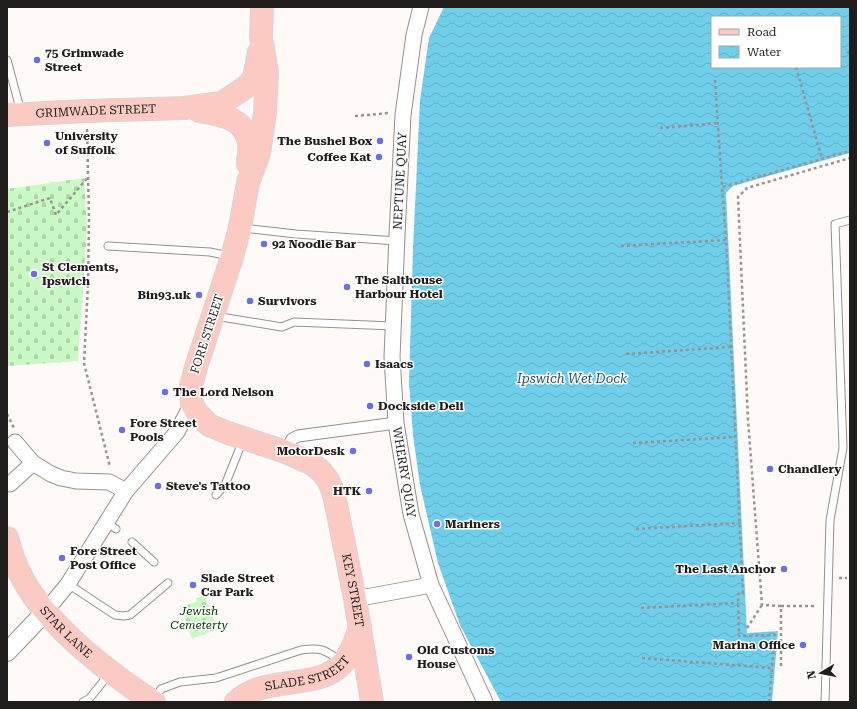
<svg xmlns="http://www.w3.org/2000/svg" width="857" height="709" viewBox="0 0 857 709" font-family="'Roboto Serif',serif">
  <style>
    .cemetery { fill: url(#cemetery-stones) }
    .water { fill: url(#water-waves); fill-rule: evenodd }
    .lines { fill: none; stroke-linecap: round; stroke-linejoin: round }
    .service-casing { stroke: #978f8b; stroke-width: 9 }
    .pedestrian-casing { stroke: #978f8b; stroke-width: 13 }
    .minor-casing { stroke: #978f8b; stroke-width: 17 }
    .tertiary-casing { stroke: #978f8b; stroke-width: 20 }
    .primary-casing { stroke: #d7d6d6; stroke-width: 24 }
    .path { stroke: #989391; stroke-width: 2.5; stroke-dasharray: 3 3; stroke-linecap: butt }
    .service { stroke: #fff; stroke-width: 7 }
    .pedestrian { stroke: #fff; stroke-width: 11 }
    .minor { stroke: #fff; stroke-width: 15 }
    .tertiary { stroke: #fff; stroke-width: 18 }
    .primary { stroke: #fbcac2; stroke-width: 22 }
    .poi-dot { fill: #6c6de7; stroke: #fff; stroke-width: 1.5 }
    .labels { text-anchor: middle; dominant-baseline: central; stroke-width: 3; stroke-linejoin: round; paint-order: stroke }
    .poi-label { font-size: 12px; font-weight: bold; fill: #201d1c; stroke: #fff; text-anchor: start }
    .street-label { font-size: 12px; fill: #201d1c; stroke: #fff }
    .park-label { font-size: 12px; font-style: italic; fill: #003800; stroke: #fff }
    .water-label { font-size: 13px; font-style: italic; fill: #28525e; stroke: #fff }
  </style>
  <defs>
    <pattern id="cemetery-stones" width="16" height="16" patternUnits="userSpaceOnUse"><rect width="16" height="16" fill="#cbf9c5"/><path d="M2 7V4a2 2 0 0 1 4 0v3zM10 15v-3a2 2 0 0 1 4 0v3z" fill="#aed5a9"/></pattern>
    <pattern id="water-waves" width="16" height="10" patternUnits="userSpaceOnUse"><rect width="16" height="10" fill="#6fceea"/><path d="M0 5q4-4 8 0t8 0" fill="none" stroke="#60b0c8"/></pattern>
  </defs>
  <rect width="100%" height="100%" fill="#fffaf7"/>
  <g class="cemetery">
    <polygon points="84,178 87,229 78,361 7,366 7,189"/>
    <polygon points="204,595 218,629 192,639 181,608 197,601 196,599"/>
  </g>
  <path class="water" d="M444 7H850V153L733 186 726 193 747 633 778 631 772 702H501L460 625 438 563 420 485 413 435 409 383 413 249 420 100 429 38ZM712 17H840V67H712Z"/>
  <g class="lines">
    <defs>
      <g id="service">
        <polyline points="7,60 21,112"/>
        <polyline points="242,228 296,234 397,241"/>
        <polyline points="108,246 210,252 229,256"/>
        <polyline points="215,316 282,327 294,322 393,326"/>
        <polyline points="216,495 225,485 243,440"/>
        <polyline points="106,522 116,529"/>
        <polyline points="132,542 154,562"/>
        <polyline points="68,584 115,615 123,616 130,615 168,583"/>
        <path d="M154 699 161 689 180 682 216 678 301 650C322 647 325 650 342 662"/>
        <polyline points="83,702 89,699 110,673"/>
        <polyline points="825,702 830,520 843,448 835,224 850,220"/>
      </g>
      <polyline id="pedestrian" points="286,452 292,439 298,436 396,423"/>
      <g id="minor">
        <path id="s1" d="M421 7 414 35 403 115 397 235 392 357 396 423 411 514 431 585 485 702"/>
        <polyline points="15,442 33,463 51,474 61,478 76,481 109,482 126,491"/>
        <polyline points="10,484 33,463"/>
        <polyline points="355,599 431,585"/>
        <polyline points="45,612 68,584 126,491 177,432 192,404"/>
      </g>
      <polyline id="tertiary" points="7,652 45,612"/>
      <g id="primary">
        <path id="s2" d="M262 7 261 37 267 72 265 113 259 153 248 183 240 227 232 257 197 364 191 386V395L192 404 197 413 209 425 228 433 286 452 312 464 321 471 328 480 333 491 336 504 355 599 372 702"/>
        <path d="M199 111C218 114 242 117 248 139 251 146 248 156 248 164"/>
        <path id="s3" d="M7 115 86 111 184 108 222 103 246 87 254 78 259 52"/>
        <path id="s4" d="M7 538C12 556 18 573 28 588 56 632 110 674 154 702"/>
        <path id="s5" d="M236 702C267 673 317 692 343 663 352 653 356 638 360 627"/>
      </g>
    </defs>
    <use href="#service" class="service-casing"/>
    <use href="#pedestrian" class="pedestrian-casing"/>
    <use href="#minor" class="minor-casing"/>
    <use href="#tertiary" class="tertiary-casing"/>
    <use href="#primary" class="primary-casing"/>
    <g class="path">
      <polyline points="847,53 850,52"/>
      <polyline points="796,67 822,159"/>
      <polyline points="715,80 722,187"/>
      <polyline points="355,116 389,113"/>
      <polyline points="660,128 718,123"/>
      <polyline points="87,129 89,218 88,284 84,363 110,467"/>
      <polyline points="7,212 50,198 56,215 89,176"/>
      <polyline points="621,246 726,240"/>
      <polyline points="626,354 731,347"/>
      <polyline points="7,414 14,428"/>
      <polyline points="633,443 735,437"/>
      <polyline points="636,529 739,523"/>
      <polyline points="839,578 847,578"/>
      <polyline points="781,606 816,606"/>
      <polyline points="641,608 738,603"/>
      <polyline points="747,628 762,605"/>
      <polyline points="642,658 772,668"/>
      <polyline points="781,666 781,606 762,605 748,420 738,197 747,188 850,158"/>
      <polyline points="769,702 775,635 739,636 738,594 743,593 726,240 722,187 850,151"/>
    </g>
    <use href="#service" class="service"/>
    <use href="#pedestrian" class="pedestrian"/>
    <use href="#minor" class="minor"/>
    <use href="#tertiary" class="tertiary"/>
    <use href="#primary" class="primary"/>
  </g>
  <g class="poi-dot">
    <circle cx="37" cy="60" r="4"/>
    <circle cx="380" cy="141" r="4"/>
    <circle cx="47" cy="143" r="4"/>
    <circle cx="379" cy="157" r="4"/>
    <circle cx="264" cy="244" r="4"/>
    <circle cx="34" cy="274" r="4"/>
    <circle cx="347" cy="287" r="4"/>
    <circle cx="199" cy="295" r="4"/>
    <circle cx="250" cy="301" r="4"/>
    <circle cx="367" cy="364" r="4"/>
    <circle cx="165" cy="392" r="4"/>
    <circle cx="370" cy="406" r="4"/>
    <circle cx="122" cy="430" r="4"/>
    <circle cx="353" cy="451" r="4"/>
    <circle cx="770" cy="469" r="4"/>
    <circle cx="158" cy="486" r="4"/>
    <circle cx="369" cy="491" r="4"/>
    <circle cx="437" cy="524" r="4"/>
    <circle cx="62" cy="558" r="4"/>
    <circle cx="784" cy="569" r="4"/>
    <circle cx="193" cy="585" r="4"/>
    <circle cx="803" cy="645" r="4"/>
    <circle cx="409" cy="657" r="4"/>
  </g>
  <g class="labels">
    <g class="poi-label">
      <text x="45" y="53">75 Grimwade<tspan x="45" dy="14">Street</tspan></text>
      <text x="55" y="136">University<tspan x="55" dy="14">of Suffolk</tspan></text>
      <text x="372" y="141" text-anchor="end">The Bushel Box</text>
      <text x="371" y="157" text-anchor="end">Coffee Kat</text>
      <text x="272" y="244">92 Noodle Bar</text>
      <text x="42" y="267">St Clements,<tspan x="42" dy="14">Ipswich</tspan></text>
      <text x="355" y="280">The Salthouse<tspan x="355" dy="14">Harbour Hotel</tspan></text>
      <text x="191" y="295" text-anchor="end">Bin93.uk</text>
      <text x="258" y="301">Survivors</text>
      <text x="375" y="364">Isaacs</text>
      <text x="173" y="392">The Lord Nelson</text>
      <text x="378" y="406">Dockside Deli</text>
      <text x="130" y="423">Fore Street<tspan x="130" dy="14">Pools</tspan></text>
      <text x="345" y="451" text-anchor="end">MotorDesk</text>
      <text x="778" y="469">Chandlery</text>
      <text x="166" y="486">Steve's Tattoo</text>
      <text x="361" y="491" text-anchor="end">HTK</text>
      <text x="445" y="524">Mariners</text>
      <text x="70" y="551">Fore Street<tspan x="70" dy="14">Post Office</tspan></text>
      <text x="776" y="569" text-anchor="end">The Last Anchor</text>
      <text x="201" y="578">Slade Street<tspan x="201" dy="14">Car Park</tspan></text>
      <text x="795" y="645" text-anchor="end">Marina Office</text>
      <text x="417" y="650">Old Customs<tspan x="417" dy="14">House</tspan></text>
    </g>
    <g class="street-label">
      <text stroke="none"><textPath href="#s3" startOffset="89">GRIMWADE STREET</textPath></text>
      <text transform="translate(400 181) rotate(-87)">NEPTUNE QUAY</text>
      <text transform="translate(207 334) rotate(-72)">FORE STREET</text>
      <text stroke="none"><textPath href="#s1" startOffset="468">WHERRY QUAY</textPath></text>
      <text stroke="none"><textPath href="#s2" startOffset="682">KEY STREET</textPath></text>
      <text stroke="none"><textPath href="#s4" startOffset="113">STAR LANE</textPath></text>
      <text stroke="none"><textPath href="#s5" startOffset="78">SLADE STREET</textPath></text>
    </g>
    <g class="park-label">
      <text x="199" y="611">Jewish<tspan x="199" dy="14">Cemeterty</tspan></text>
    </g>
    <g class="water-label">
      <text x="572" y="378">Ipswich Wet Dock</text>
    </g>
  </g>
  <rect width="857" height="709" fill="none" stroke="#201d1c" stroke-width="16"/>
  <rect x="711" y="16" width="130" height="52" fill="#ffffff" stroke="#a6a5a4"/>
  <rect x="719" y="29" width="20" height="6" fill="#fbcac2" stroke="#a6a5a4"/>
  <text x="747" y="36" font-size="12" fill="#201d1c">Road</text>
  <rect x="719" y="46" width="20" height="12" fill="url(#water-waves)" stroke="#a6a5a4"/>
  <text x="747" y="56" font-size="12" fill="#201d1c">Water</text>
  <g transform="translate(821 673) rotate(260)" stroke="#ffffff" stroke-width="3" paint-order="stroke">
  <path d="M0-3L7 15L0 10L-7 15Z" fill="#201d1c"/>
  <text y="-6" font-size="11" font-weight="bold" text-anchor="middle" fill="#201d1c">N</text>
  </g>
</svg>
